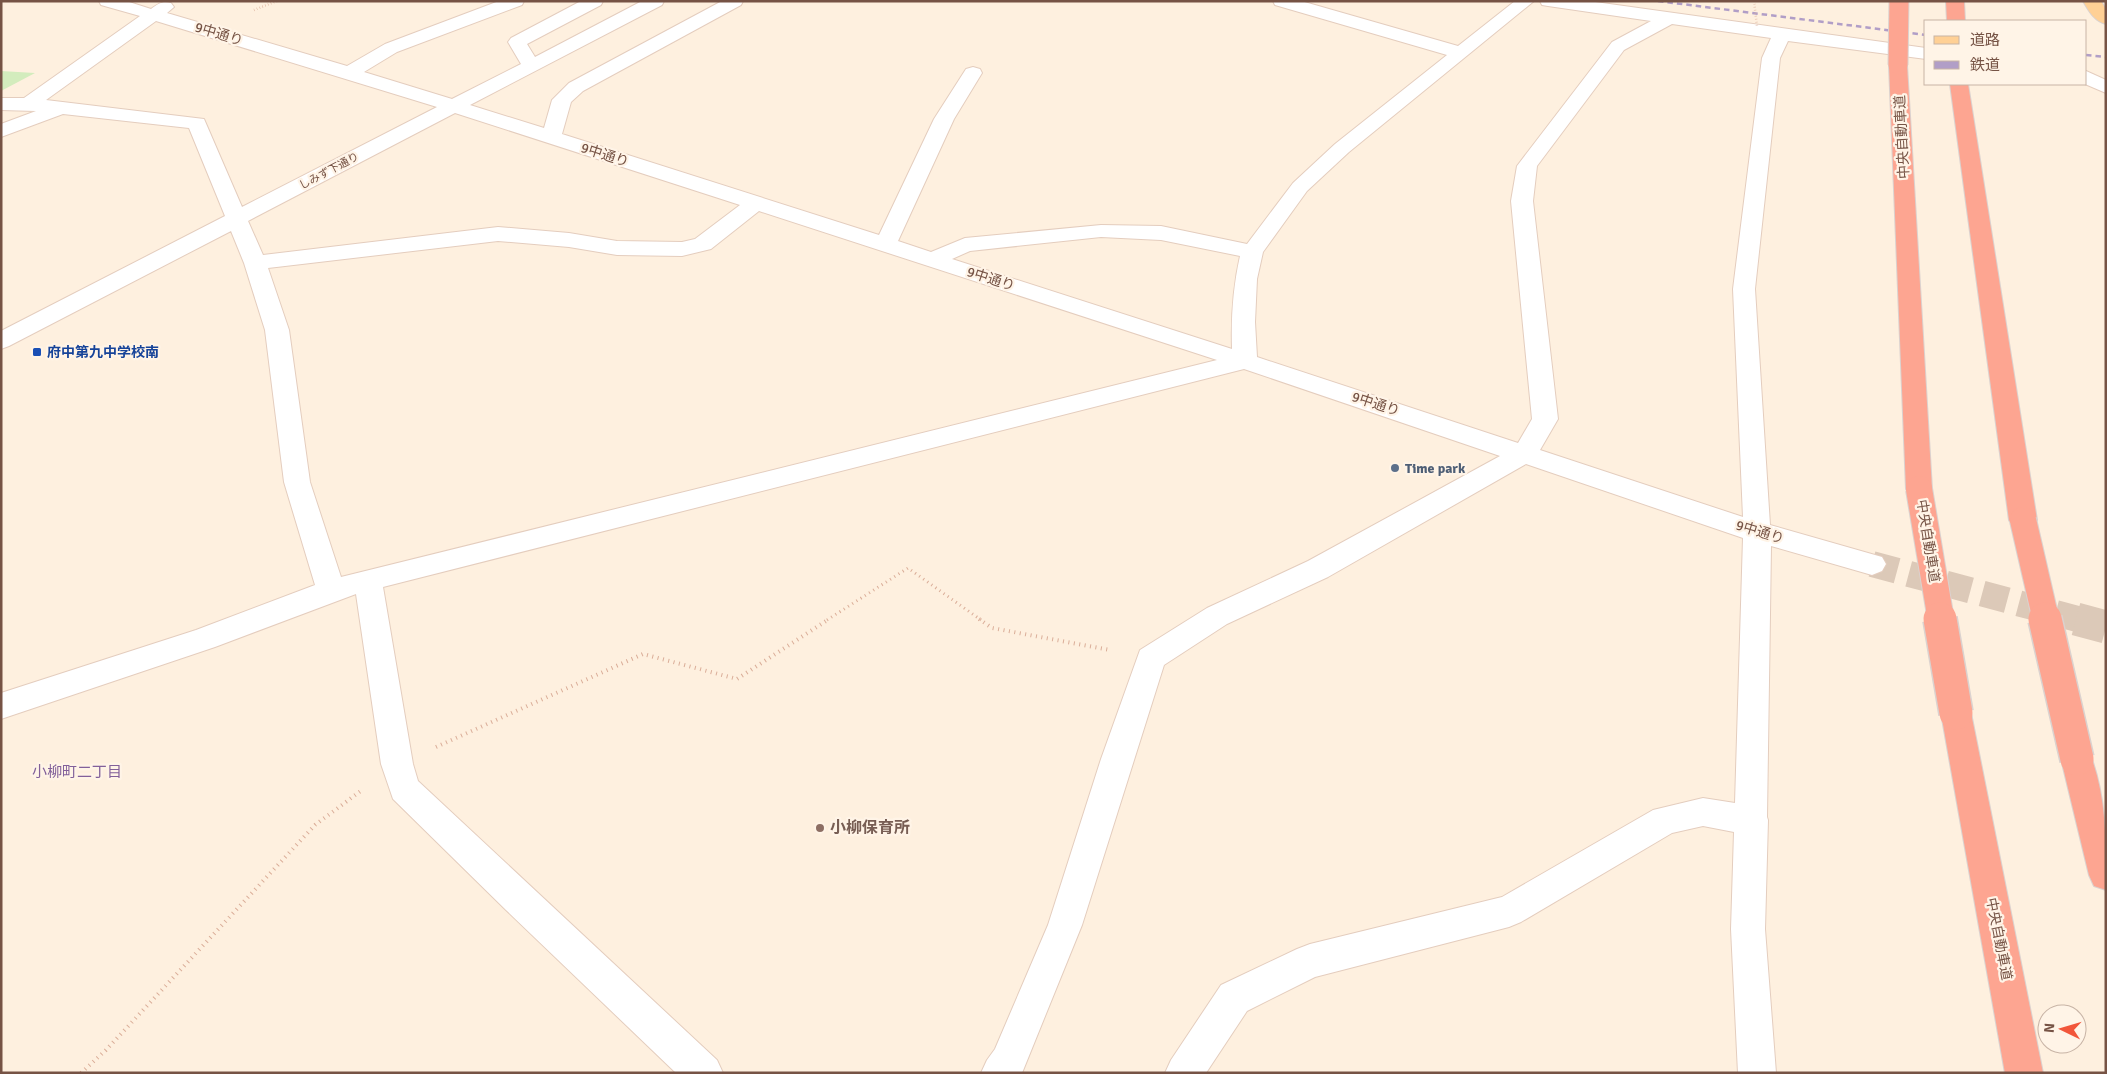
<svg xmlns="http://www.w3.org/2000/svg" width="2107" height="1074" viewBox="0 0 2107 1074" font-family="Signika,'Noto Sans JP',sans-serif">
  <style>
    .green { fill: #d3ecbd }
    .lines { fill: none; stroke-linecap: round; stroke-linejoin: round }
    .minor-tunnel-far1 { stroke: #dcc9b8; stroke-width: 26; stroke-dasharray: 26 12; stroke-linecap: butt }
    .minor-tunnel { stroke: #dcc9b8; stroke-width: 33; stroke-dasharray: 33 17; stroke-linecap: butt }
    .minor-casing { stroke: #e4cdbe; stroke-width: 2 }
    .major-casing { stroke: #dbd2cf; stroke-width: 2 }
    .highway-casing { stroke: #dbd2cf; stroke-width: 2 }
    .path-far2 { stroke: #daad98; stroke-width: 2.5; stroke-dasharray: 0.5 2.5; stroke-linecap: butt }
    .path-far1 { stroke: #daad98; stroke-width: 3; stroke-dasharray: 1 4; stroke-linecap: butt }
    .path { stroke: #daad98; stroke-width: 4; stroke-dasharray: 1 4.5; stroke-linecap: butt }
    .minor { fill: #fff; fill-rule: evenodd }
    .major { fill: #ffd095; fill-rule: evenodd }
    .highway { fill: #fda591; fill-rule: evenodd }
    .rail { stroke: #b19ec7; stroke-width: 2.5; stroke-dasharray: 5.5 4; stroke-linecap: butt }
    .highway-bridge-far2-casing { stroke: #dbd2cf; stroke-width: 21; stroke-linecap: butt }
    .highway-bridge-far1-casing { stroke: #dbd2cf; stroke-width: 28; stroke-linecap: butt }
    .highway-bridge-casing { stroke: #dbd2cf; stroke-width: 36; stroke-linecap: butt }
    .path-bridge { stroke: #daad98; stroke-width: 2.5; stroke-dasharray: 0.5 2.5; stroke-linecap: butt }
    .highway-bridge-far2 { stroke: #fda591; stroke-width: 19 }
    .highway-bridge-far1 { stroke: #fda591; stroke-width: 26 }
    .highway-bridge { stroke: #fda591; stroke-width: 33 }
    .transit-dot { fill: #1a4fb4; stroke: #fff4e7; stroke-width: 2 }
    .service-dot { fill: #5c6f8a; stroke: #fff4e7; stroke-width: 2 }
    .education-dot { fill: #8d6e63; stroke: #fff4e7; stroke-width: 2 }
    .labels { text-anchor: middle; dominant-baseline: central; stroke-width: 4.5; stroke-linejoin: round; paint-order: stroke }
    .far-street-label { font-size: 11px; fill: #765345; stroke: #fff4e7 }
    .street-label { font-size: 14px; fill: #765345; stroke: #fff4e7 }
    .transit-label { font-size: 14px; font-weight: bold; fill: #164399; stroke: #fff4e7; text-anchor: start }
    .service-label { font-size: 14px; font-weight: bold; fill: #4e5e75; stroke: #fff4e7; text-anchor: start }
    .neighbourhood-label { font-size: 15px; fill: #82609a; stroke: #fff4e7 }
    .near-education-label { font-size: 16px; font-weight: bold; fill: #785e54; stroke: #fff4e7; text-anchor: start }
  </style>
  <rect width="100%" height="100%" fill="#fef0df"/>
  <polygon class="green" points="1,71 35,73 1,91"/>
  <g class="lines">
    <polyline class="minor-tunnel-far1" points="1872,564 2081,620"/>
    <polyline class="minor-tunnel" points="2076,619 2106,627"/>
    <defs>
      <g id="minor">
        <path d="M99 1H126L151 9C158 4 162 1 171 3L174 7 167 13 347 66 385 44 499 1H524L522 5 397 52 364 72 452 99 521 64 508 42 511 38 581 1H603L601 5 527 44 535 57 642 1H664L662 5 470 105 544 128 552 100 569 83 722 1H743L741 5 583 91 571 102 562 134 879 235 934 119 966 69 973 67 980 69 982 73 954 119 898 241 931 252 965 238 1101 225 1161 226 1247 244 1293 183 1335 144 1447 55 1275 5 1273 1H1301L1458 46 1515 1H1534L1349 152 1307 191 1263 252 1257 279 1255 322 1257 357 1518 443 1532 419 1511 201 1517 166 1612 42 1651 21 1548 6 1542 5 1540 1H1588L1926 48V59L1788 41 1780 58 1755 289 1770 525 1882 557 1886 564 1882 571 1872 575 1771 546 1767 817 1768 820 1765 929 1776 1073H1738L1731 929 1734 832 1703 826 1672 833 1521 922 1509 927 1315 977 1247 1011 1206 1073H1165L1171 1060 1221 985 1297 949 1310 944 1502 897 1653 810 1703 798 1735 803 1743 538 1526 464 1328 577 1227 624 1164 665 1082 925 1022 1073H981L987 1060 995 1049 1048 925 1101 759 1140 650 1207 608 1308 561 1500 456 1244 369 383 587 413 764 418 781 717 1060 723 1073H676L506 910 393 799 381 764 356 594 215 647 1 719V693L196 630 315 585 284 482 265 330 244 263 231 231 9 346 1 349V331L225 216 189 128 63 114 1 137V124L36 111 1 110V98H24L140 16 101 5ZM156 21 437 107 242 207 204 119 46 100ZM1672 24 1771 38 1762 58 1733 289 1743 517 1540 450 1558 419 1533 201 1537 166 1624 50ZM455 113 740 205 695 239 682 242 617 241 569 233 498 227 263 255 248 221ZM759 211 1217 360 341 577 310 482 289 330 268 268 498 241 569 247 617 255 682 256 711 249ZM1101 237 1161 240 1240 256C1233 287 1231 317 1232 349L952 259 970 251Z"/>
        <polygon points="2086,71 2106,80 2106,93 2085,84"/>
      </g>
      <path id="major" d="M2083 1H2101L2106 10V24C2094 21 2089 11 2083 1Z"/>
      <g id="highway">
        <polygon points="1946,1 1964,1 1965,21 1947,21"/>
        <polygon points="1898,59 1905,61 1907,65 1932,489 1928,496 1919,499 1910,496 1906,489 1889,65 1891,61"/>
        <polygon points="1950,84 1968,84 2037,520 2033,527 2023,530 2013,527 2009,520"/>
        <polygon points="1956,700 1967,704 1971,713 2043,1073 2005,1073 1941,713 1945,704"/>
        <path d="M2077 745 2088 749C2107 794 2106 842 2106 890L2094 886 2089 875 2061 759 2066 749Z"/>
      </g>
    </defs>
    <use href="#minor" class="minor-casing"/>
    <use href="#major" class="major-casing"/>
    <use href="#highway" class="highway-casing"/>
    <polyline class="path-far2" points="254,10 277,1"/>
    <polyline class="path-far1" points="827,620 908,568 981,620"/>
    <g class="path">
      <polyline points="979,619 992,628 1110,650"/>
      <polyline points="436,747 643,654 737,679 829,619"/>
      <polyline points="81,1073 106,1050 315,825 362,790"/>
    </g>
    <use href="#minor" class="minor"/>
    <use href="#major" class="major"/>
    <use href="#highway" class="highway"/>
    <g class="rail">
      <polyline points="1658,1 1926,35"/>
      <polyline points="2086,55 2106,57"/>
    </g>
    <defs>
      <polyline id="highway-bridge-far2" points="1898,65 1899,1"/>
      <g id="highway-bridge-far1">
        <polyline points="1919,489 1941,620"/>
        <polyline points="2023,520 2046,620"/>
      </g>
      <g id="highway-bridge">
        <polyline points="1940,619 1956,713"/>
        <polyline points="2045,619 2077,759"/>
      </g>
    </defs>
    <use href="#highway-bridge-far2" class="highway-bridge-far2-casing"/>
    <use href="#highway-bridge-far1" class="highway-bridge-far1-casing"/>
    <use href="#highway-bridge" class="highway-bridge-casing"/>
    <polyline class="path-bridge" points="1754,1 1757,26"/>
    <use href="#highway-bridge-far2" class="highway-bridge-far2"/>
    <use href="#highway-bridge-far1" class="highway-bridge-far1"/>
    <use href="#highway-bridge" class="highway-bridge"/>
  </g>
  <rect class="transit-dot" x="32" y="347" width="10" height="10" rx="2.5"/>
  <circle class="service-dot" cx="1395" cy="468" r="5"/>
  <circle class="education-dot" cx="820" cy="828" r="5"/>
  <g class="labels">
    <g class="far-street-label">
      <text transform="translate(329 171) rotate(-28)">しみず下通り</text>
    </g>
    <g class="street-label">
      <text transform="translate(219 34) rotate(17)">9中通り</text>
      <text transform="translate(1902 137) rotate(-93)">中央自動車道</text>
      <text transform="translate(605 155) rotate(18)">9中通り</text>
      <text transform="translate(991 279) rotate(18)">9中通り</text>
      <text transform="translate(1376 404) rotate(18)">9中通り</text>
      <text transform="translate(1760 532) rotate(17)">9中通り</text>
      <text transform="translate(1928 541) rotate(81)">中央自動車道</text>
      <text transform="translate(1999 939) rotate(79)">中央自動車道</text>
    </g>
    <g class="transit-label">
      <text x="47" y="352">府中第九中学校南</text>
    </g>
    <g class="service-label">
      <text x="1405" y="468">Time park</text>
    </g>
    <g class="neighbourhood-label">
      <text x="77" y="772">小柳町二丁目</text>
    </g>
    <g class="near-education-label">
      <text x="830" y="828">小柳保育所</text>
    </g>
  </g>
  <rect width="2107" height="1074" fill="none" stroke="#765345" stroke-width="5"/>
  <rect x="1924" y="20" width="162" height="65" fill="#fff4e7" stroke="#c8b4a6"/>
  <rect x="1934" y="36" width="25" height="8" fill="#ffd095" stroke="#c8b4a6"/>
  <text x="1970" y="45" font-size="15" fill="#765345">道路</text>
  <rect x="1934" y="61" width="25" height="8" fill="#b19ec7" stroke="#c8b4a6"/>
  <text x="1970" y="70" font-size="15" fill="#765345">鉄道</text>
  <g transform="translate(2062 1029) rotate(275)"><circle r="24" fill="#fff4e7" stroke="#c8b4a6"/>
  <path d="M0-4L9 19L0 12L-9 19Z" fill="#f2563a"/>
  <text y="-8" font-size="14" font-weight="bold" text-anchor="middle" fill="#765345">N</text>
  </g>
</svg>
